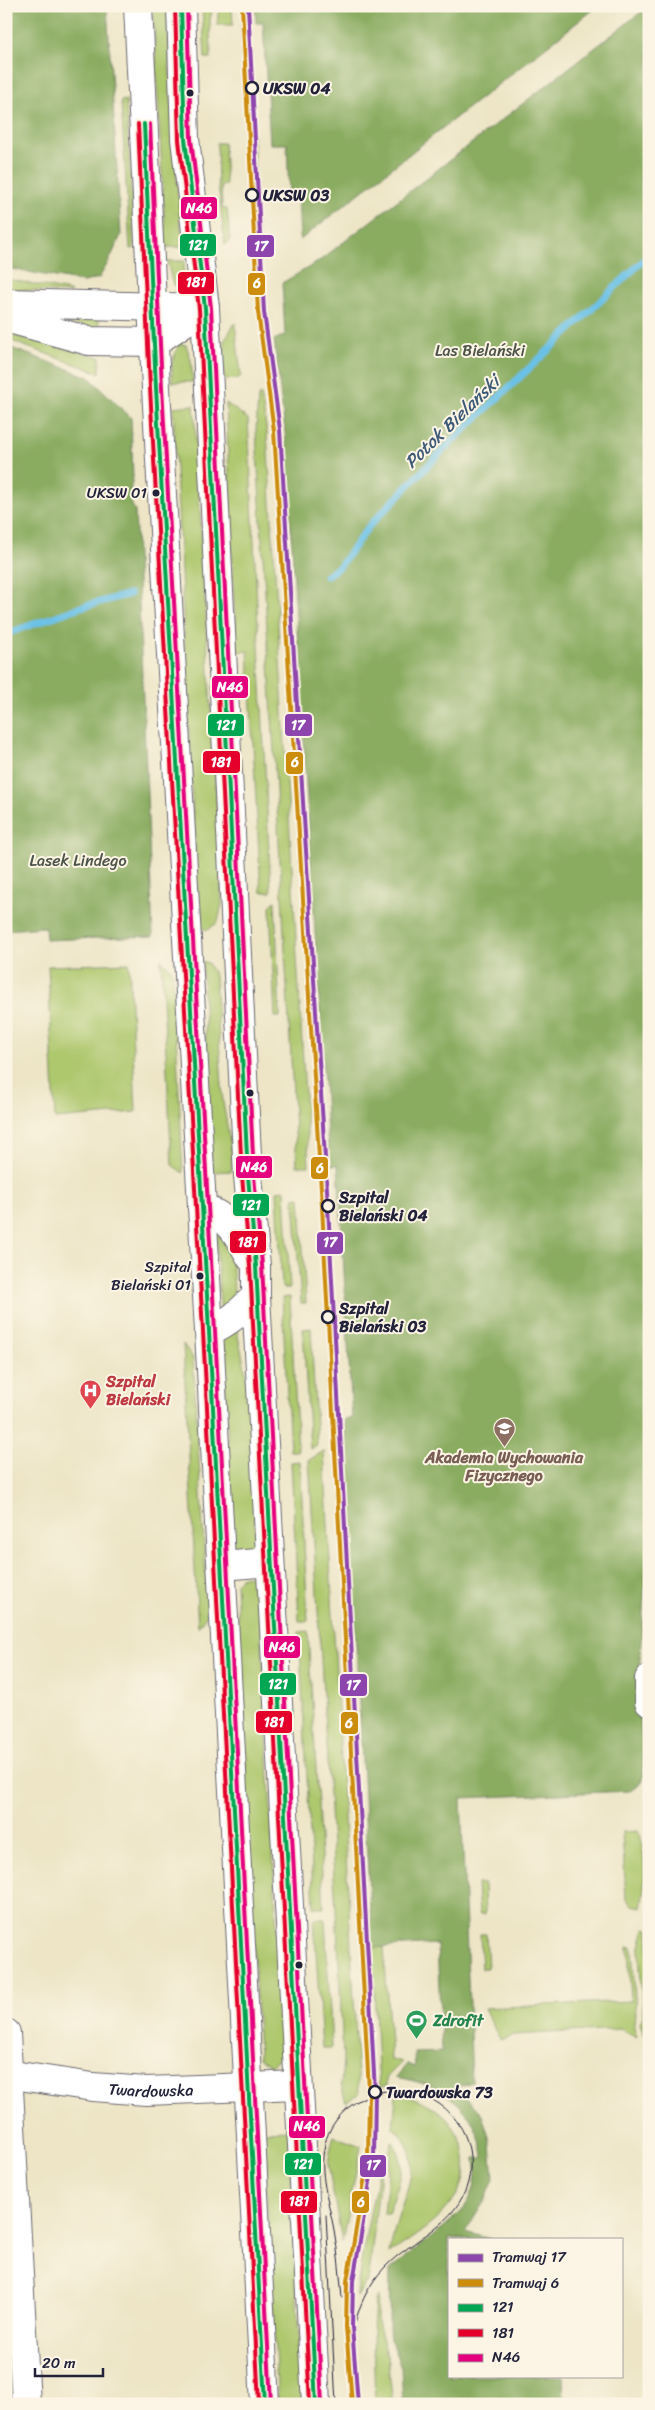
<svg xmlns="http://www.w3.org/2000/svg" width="655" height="2410" viewBox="0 0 655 2410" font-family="Sriracha,sans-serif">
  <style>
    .green { fill: #aec86e; stroke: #687554 }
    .forest { fill: #8aac61; stroke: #56674e }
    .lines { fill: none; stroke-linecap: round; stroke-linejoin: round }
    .stream { stroke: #6bc1e7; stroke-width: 7 }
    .minor-casing { stroke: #69666c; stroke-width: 30 }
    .major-casing { stroke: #69666c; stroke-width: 30 }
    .minor { stroke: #fff; stroke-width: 28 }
    .major { stroke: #fff; stroke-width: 28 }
    .tram { stroke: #22223b; stroke-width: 1 }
    .bus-1-casing { stroke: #fcf5e5; stroke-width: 8 }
    .bus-2-casing { stroke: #fcf5e5; stroke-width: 8 }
    .bus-3-casing { stroke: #fcf5e5; stroke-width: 8 }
    .bus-1 { stroke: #00a651; stroke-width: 4 }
    .bus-2 { stroke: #e4002b; stroke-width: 4 }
    .bus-3 { stroke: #e5007d; stroke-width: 4 }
    .tram-1-casing { stroke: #fcf5e5; stroke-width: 8 }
    .tram-2-casing { stroke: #fcf5e5; stroke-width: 8 }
    .tram-1 { stroke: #8e44ad; stroke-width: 4 }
    .tram-2 { stroke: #cc8c0c; stroke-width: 4 }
    .stop-dot { fill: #fcf5e5; stroke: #22223b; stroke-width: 2.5 }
    .bus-dot { fill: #22223b; stroke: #fcf5e5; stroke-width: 2 }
    .labels { text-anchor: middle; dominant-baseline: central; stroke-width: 4; stroke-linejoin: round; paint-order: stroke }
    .bus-label { font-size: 15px; fill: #22223b; stroke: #fcf5e5; text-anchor: end }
    .stop-label { font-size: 16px; font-weight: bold; fill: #22223b; stroke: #fcf5e5; text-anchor: start }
    .park-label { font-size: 16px; fill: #4c544a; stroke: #fcf5e5 }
    .health-label { font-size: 16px; font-weight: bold; fill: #be3a42; stroke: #fcf5e5; text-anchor: start }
    .education-label { font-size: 16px; font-weight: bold; fill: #785e54; stroke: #fcf5e5 }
    .leisure-label { font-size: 16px; font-weight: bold; fill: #27864d; stroke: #fcf5e5; text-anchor: start }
    .street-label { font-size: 16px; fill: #22223b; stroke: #fcf5e5 }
    .water-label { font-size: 18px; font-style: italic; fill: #3c5a77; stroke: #fcf5e5 }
    .line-badge { stroke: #fcf5e5; stroke-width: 2 }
    .badge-label { font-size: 14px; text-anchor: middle; font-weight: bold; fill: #fff }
  </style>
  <rect width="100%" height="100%" fill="#fcf5e5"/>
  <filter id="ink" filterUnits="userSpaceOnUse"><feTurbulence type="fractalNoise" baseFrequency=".02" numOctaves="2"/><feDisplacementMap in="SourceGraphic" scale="10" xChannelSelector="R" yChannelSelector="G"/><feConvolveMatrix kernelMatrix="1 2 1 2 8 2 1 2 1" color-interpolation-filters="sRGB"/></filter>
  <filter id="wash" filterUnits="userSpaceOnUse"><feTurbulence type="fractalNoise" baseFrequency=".0096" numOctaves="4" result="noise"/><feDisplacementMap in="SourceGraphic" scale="20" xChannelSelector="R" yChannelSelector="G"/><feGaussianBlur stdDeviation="1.12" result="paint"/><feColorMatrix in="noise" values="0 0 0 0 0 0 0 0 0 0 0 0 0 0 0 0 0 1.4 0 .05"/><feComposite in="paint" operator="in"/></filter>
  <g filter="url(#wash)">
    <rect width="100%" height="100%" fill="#ede5c6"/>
    <g class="green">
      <path d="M153 6H168C169 87 175 166 183 247H166Z"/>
      <polygon points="202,6 213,6 210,20 211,58 205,58"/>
      <polygon points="219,6 232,6 233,25 217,25"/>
      <polygon points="241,24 247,24 259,253 254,253"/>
      <polygon points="126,100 134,248 130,249 121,101"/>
      <polygon points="217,143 224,143 226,185 221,185 222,208 227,209 230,241 225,245 218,185"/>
      <polygon points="185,261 182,281 178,289 172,282 167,261"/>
      <polygon points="6,279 70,291 70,293 6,289"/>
      <polygon points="99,316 99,328 64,323 61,320 63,317"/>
      <polygon points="235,323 241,376 237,379 224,380 224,341"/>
      <polygon points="6,334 100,357 100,373 19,344 6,338"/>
      <polygon points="179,344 186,345 191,360 193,382 172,382 172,363"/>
      <polygon points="261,395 267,433 309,1166 297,1166 256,431 258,397"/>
      <polygon points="226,403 248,419 271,892 261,892 248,651 236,652"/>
      <polygon points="194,405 222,904 218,922 208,930 202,928 198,920 173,407"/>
      <polygon points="275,901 280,1017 275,1017 270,906"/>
      <polygon points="161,960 171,969 173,974 183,1173 172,1165"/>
      <polygon points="202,961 208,963 215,976 223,1102 232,1154 232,1171 212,1172"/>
      <polygon points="129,963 136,1112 55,1119 48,966"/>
      <polygon points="285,1190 290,1288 282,1288 277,1191"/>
      <polygon points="300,1197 306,1303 301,1303 294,1198"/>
      <polygon points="217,1225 232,1249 234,1293 233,1300 221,1317 215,1229"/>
      <polygon points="290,1297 298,1451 290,1451 282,1298"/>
      <polygon points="236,1327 245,1368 250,1405 256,1547 253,1550 244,1553 233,1546 223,1334"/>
      <polygon points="311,1328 317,1445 310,1449 303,1329"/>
      <polygon points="183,1344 193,1358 208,1613 198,1627"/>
      <polygon points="324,1451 359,2094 346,2102 341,2085 343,2060 339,1961 309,1460"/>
      <polygon points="300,1461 308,1621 299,1621 291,1462"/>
      <polygon points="252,1576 259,1584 283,2048 280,2058 271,2066 259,2058 236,1583 242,1577"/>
      <polygon points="308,1631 324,1907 314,1907 299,1632"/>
      <path d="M638 1831C646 1856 646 1883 641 1907L632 1905 626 1898 622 1832Z"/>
      <polygon points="477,1884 484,1884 485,1914 479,1914"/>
      <polygon points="314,1919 325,1919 332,2048 322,2048"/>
      <polygon points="645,1928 649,1929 649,2034 644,2034 640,2023 643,2016 639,1950"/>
      <polygon points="480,1934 486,1934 488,1969 482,1969"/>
      <polygon points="384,1947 391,2059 402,2062 387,2077 387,2085 379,2087 372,1948"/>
      <path d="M628 1947H632L636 2015C632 2024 634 2029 637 2037L620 2029 513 2035 500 2040 484 2008 631 2001Z"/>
      <path d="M396 2095C445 2097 484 2151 456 2196 441 2221 413 2237 389 2254 392 2242 394 2229 398 2217 408 2185 425 2154 393 2128Z"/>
      <polygon points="289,2130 302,2404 278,2404 263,2131"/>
      <polygon points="333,2136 361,2146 342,2242 328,2164"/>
      <path d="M391 2141C412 2164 396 2189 388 2214H384Z"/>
      <path d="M380 2154H382L369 2277 357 2297C360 2248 375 2202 380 2154Z"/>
      <polygon points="378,2296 377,2319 387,2355 393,2404 375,2404 373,2334 375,2300"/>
    </g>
    <g class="forest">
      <polygon points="6,6 107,6 121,235 109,261 99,278 84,282 6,268"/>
      <polygon points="255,6 598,6 300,240 298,194 289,194 287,144 270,144 263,23 256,23"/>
      <path d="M649 6V1524L638 1687 644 1775 639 1785 630 1791 461 1798 472 2082 456 2087 482 2114 491 2144 494 2179 486 2199 465 2232 491 2239H449V2376H563L564 2404H403L401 2367 390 2339 389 2326 390 2270C407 2256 461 2217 469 2200 476 2187 477 2172 475 2158H482L483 2156C477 2106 442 2085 396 2077L407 2064 415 2067 414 2053 442 2052 437 1944 372 1948 344 1419 352 1418 339 1181 338 1165H329L285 431 274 340 285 335 282 283 318 262Z"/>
      <path d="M6 346 89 377 131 418 133 478C130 487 128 502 135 510L153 936 46 940 45 927 6 930Z"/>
    </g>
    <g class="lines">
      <g class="stream">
        <polyline points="326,576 340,566 369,526 447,446 649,255"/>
        <polyline points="6,634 81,607 130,594"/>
      </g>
    </g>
  </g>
  <g filter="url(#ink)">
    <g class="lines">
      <defs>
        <g id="minor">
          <polyline points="6,303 205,308"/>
          <polyline points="6,318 89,341 155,342 205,308"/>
          <polyline points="649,1679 649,1702"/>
          <polyline points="6,2033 26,2404"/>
          <path id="s1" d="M6 2074 93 2087 146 2091 298 2085"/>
        </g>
        <g id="major">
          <polyline points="138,6 156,388 209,1331 265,2404"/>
          <polyline points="181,6 185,139 205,308 248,1176 256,1266 256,1296 316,2404"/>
          <path d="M202 1207C230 1218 237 1233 251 1258"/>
          <path d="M209 1331C229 1323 241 1311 256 1296"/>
          <polyline points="222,1566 270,1562"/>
        </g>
      </defs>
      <use href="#minor" class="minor-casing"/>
      <use href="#major" class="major-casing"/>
      <use href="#minor" class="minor"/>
      <use href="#major" class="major"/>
      <g class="tram">
        <polyline points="326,2215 336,2404"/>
        <path d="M342 2298C340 2275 338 2252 334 2230 329 2202 318 2173 325 2144 328 2129 338 2116 349 2107 405 2063 485 2112 468 2182 458 2224 412 2239 385 2267 367 2286 357 2309 353 2334"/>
      </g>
      <defs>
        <g id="bus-1">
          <polyline points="181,6 185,139 205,308 248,1176 256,1266 316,2404"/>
          <polyline points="144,124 156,388 209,1331 265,2404"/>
        </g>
        <g id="bus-2">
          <polyline points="175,6 179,140 199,309 242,1176 250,1266 310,2404"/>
          <polyline points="138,124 150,388 203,1331 259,2404"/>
        </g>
        <g id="bus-3">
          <polyline points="187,6 191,139 211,308 254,1176 262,1265 322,2404"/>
          <polyline points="150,124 162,388 215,1331 271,2404"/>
        </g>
      </defs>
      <use href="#bus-1" class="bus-1-casing"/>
      <use href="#bus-2" class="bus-2-casing"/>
      <use href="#bus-3" class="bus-3-casing"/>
      <use href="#bus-1" class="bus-1"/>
      <use href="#bus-2" class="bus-2"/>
      <use href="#bus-3" class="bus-3"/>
      <defs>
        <polyline id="tram-1" points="248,6 264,312 280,430 328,1206 375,2092 374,2159 353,2281 352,2327 358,2404"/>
        <polyline id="tram-2" points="242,6 258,312 274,431 322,1206 369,2092 368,2159 347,2281 346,2327 352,2404"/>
      </defs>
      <use href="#tram-1" class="tram-1-casing"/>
      <use href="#tram-2" class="tram-2-casing"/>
      <use href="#tram-1" class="tram-1"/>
      <use href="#tram-2" class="tram-2"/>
    </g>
  </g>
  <defs>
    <symbol id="hospital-pin" viewBox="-11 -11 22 30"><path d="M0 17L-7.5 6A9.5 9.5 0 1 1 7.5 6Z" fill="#e0444e" stroke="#fcf5e5"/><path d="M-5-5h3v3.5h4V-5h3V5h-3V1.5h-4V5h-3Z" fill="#fff"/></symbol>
    <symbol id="university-pin" viewBox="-11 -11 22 30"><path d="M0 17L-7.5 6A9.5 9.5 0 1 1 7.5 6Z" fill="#8d6e63" stroke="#fcf5e5"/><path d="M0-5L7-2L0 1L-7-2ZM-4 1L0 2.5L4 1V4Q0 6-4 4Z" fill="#fff"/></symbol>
    <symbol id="stadium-pin" viewBox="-11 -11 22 30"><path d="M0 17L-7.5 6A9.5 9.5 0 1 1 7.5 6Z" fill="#2e9e5b" stroke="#fcf5e5"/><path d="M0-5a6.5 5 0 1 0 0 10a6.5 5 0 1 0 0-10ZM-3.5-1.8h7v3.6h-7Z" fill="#fff"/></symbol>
  </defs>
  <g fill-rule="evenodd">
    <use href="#hospital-pin" x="78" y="1378" width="25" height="34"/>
    <use href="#university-pin" x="492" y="1416" width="25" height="34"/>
    <use href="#stadium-pin" x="404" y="2008" width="25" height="34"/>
  </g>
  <g class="stop-dot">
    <circle cx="252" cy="88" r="6"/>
    <circle cx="252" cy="195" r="6"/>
    <circle cx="328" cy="1206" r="6"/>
    <circle cx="328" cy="1317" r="6"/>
    <circle cx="375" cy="2092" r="6"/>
  </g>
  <g class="bus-dot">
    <circle cx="190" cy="93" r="4.5"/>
    <circle cx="156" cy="493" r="4.5"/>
    <circle cx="250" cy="1093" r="4.5"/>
    <circle cx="200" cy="1276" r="4.5"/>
    <circle cx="299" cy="1965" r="4.5"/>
  </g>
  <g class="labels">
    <g class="bus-label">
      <text x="147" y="493">UKSW 01</text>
      <text x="191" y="1267">Szpital<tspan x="191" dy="18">Bielański 01</tspan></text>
    </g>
    <g class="stop-label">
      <text x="263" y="88">UKSW 04</text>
      <text x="263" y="195">UKSW 03</text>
      <text x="339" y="1197">Szpital<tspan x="339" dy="18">Bielański 04</tspan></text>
      <text x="339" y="1308">Szpital<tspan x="339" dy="18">Bielański 03</tspan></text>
      <text x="386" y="2092">Twardowska 73</text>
    </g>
    <g class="park-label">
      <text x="480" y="350">Las Bielański</text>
      <text x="78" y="860">Lasek Lindego</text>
    </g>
    <g class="health-label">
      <text x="106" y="1381">Szpital<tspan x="106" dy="18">Bielański</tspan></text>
    </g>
    <g class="education-label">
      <text x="504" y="1457">Akademia Wychowania<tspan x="504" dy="18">Fizycznego</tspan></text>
    </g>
    <g class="leisure-label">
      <text x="433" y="2020">Zdrofit</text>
    </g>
    <g class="street-label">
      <text stroke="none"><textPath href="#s1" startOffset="146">Twardowska</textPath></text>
    </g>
    <g class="water-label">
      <text transform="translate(452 422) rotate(-44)">Potok Bielański</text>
    </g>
  </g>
  <g class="line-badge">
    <rect x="180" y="196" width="38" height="24" rx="5" fill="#e5007d"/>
    <rect x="179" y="233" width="38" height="24" rx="5" fill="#00a651"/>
    <rect x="246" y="234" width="29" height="24" rx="5" fill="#8e44ad"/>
    <rect x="177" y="271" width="38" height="24" rx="5" fill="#e4002b"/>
    <rect x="247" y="272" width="19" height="24" rx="5" fill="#cc8c0c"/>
    <rect x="211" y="675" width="38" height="24" rx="5" fill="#e5007d"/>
    <rect x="207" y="713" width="38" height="24" rx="5" fill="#00a651"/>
    <rect x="284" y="713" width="29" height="24" rx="5" fill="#8e44ad"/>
    <rect x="202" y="750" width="39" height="24" rx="5" fill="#e4002b"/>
    <rect x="285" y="751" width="19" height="24" rx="5" fill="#cc8c0c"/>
    <rect x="235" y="1155" width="38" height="24" rx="5" fill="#e5007d"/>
    <rect x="310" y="1156" width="19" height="24" rx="5" fill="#cc8c0c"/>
    <rect x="232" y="1193" width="38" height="24" rx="5" fill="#00a651"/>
    <rect x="229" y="1230" width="38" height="24" rx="5" fill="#e4002b"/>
    <rect x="316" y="1231" width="28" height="24" rx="5" fill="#8e44ad"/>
    <rect x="263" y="1635" width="38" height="24" rx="5" fill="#e5007d"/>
    <rect x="259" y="1672" width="38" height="24" rx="5" fill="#00a651"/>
    <rect x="339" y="1673" width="29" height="24" rx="5" fill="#8e44ad"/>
    <rect x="255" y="1710" width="38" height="24" rx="5" fill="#e4002b"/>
    <rect x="340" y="1711" width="19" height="24" rx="5" fill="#cc8c0c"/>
    <rect x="288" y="2115" width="38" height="24" rx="5" fill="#e5007d"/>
    <rect x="284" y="2152" width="38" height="24" rx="5" fill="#00a651"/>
    <rect x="359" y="2154" width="28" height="24" rx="5" fill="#8e44ad"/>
    <rect x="280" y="2190" width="38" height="24" rx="5" fill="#e4002b"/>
    <rect x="351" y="2190" width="19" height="24" rx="5" fill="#cc8c0c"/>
  </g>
  <g class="badge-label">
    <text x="199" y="213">N46</text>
    <text x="198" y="250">121</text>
    <text x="261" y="251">17</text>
    <text x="196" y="287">181</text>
    <text x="257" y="288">6</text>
    <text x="230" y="692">N46</text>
    <text x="226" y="730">121</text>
    <text x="298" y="730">17</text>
    <text x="221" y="767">181</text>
    <text x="295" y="767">6</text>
    <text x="254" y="1172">N46</text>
    <text x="320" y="1173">6</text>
    <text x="251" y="1210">121</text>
    <text x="248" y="1247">181</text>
    <text x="330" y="1247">17</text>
    <text x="282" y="1652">N46</text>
    <text x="278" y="1689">121</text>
    <text x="353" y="1690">17</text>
    <text x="274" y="1727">181</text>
    <text x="349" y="1728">6</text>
    <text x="307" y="2131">N46</text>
    <text x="303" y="2169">121</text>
    <text x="373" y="2170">17</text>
    <text x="299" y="2206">181</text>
    <text x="361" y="2207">6</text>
  </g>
  <rect width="655" height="2410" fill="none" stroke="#fcf5e5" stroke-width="25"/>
  <rect x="448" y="2238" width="175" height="140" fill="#fcf5e5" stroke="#a5a1a1"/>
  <rect x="458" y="2254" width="25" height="8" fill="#8e44ad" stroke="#a5a1a1"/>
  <text x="492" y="2262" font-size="15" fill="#22223b">Tramwaj 17</text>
  <rect x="458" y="2279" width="25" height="8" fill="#cc8c0c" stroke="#a5a1a1"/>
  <text x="492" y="2288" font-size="15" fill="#22223b">Tramwaj 6</text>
  <rect x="458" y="2304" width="25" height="8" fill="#00a651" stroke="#a5a1a1"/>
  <text x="492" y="2312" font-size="15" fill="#22223b">121</text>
  <rect x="458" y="2329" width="25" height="8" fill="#e4002b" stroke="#a5a1a1"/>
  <text x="492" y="2338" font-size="15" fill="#22223b">181</text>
  <rect x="458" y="2354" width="25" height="8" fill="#e5007d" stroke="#a5a1a1"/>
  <text x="492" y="2362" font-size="15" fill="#22223b">N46</text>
  <path d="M35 2368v8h68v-8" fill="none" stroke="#22223b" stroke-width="2.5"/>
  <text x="42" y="2368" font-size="15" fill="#22223b" stroke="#fcf5e5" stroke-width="4" paint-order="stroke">20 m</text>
</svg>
